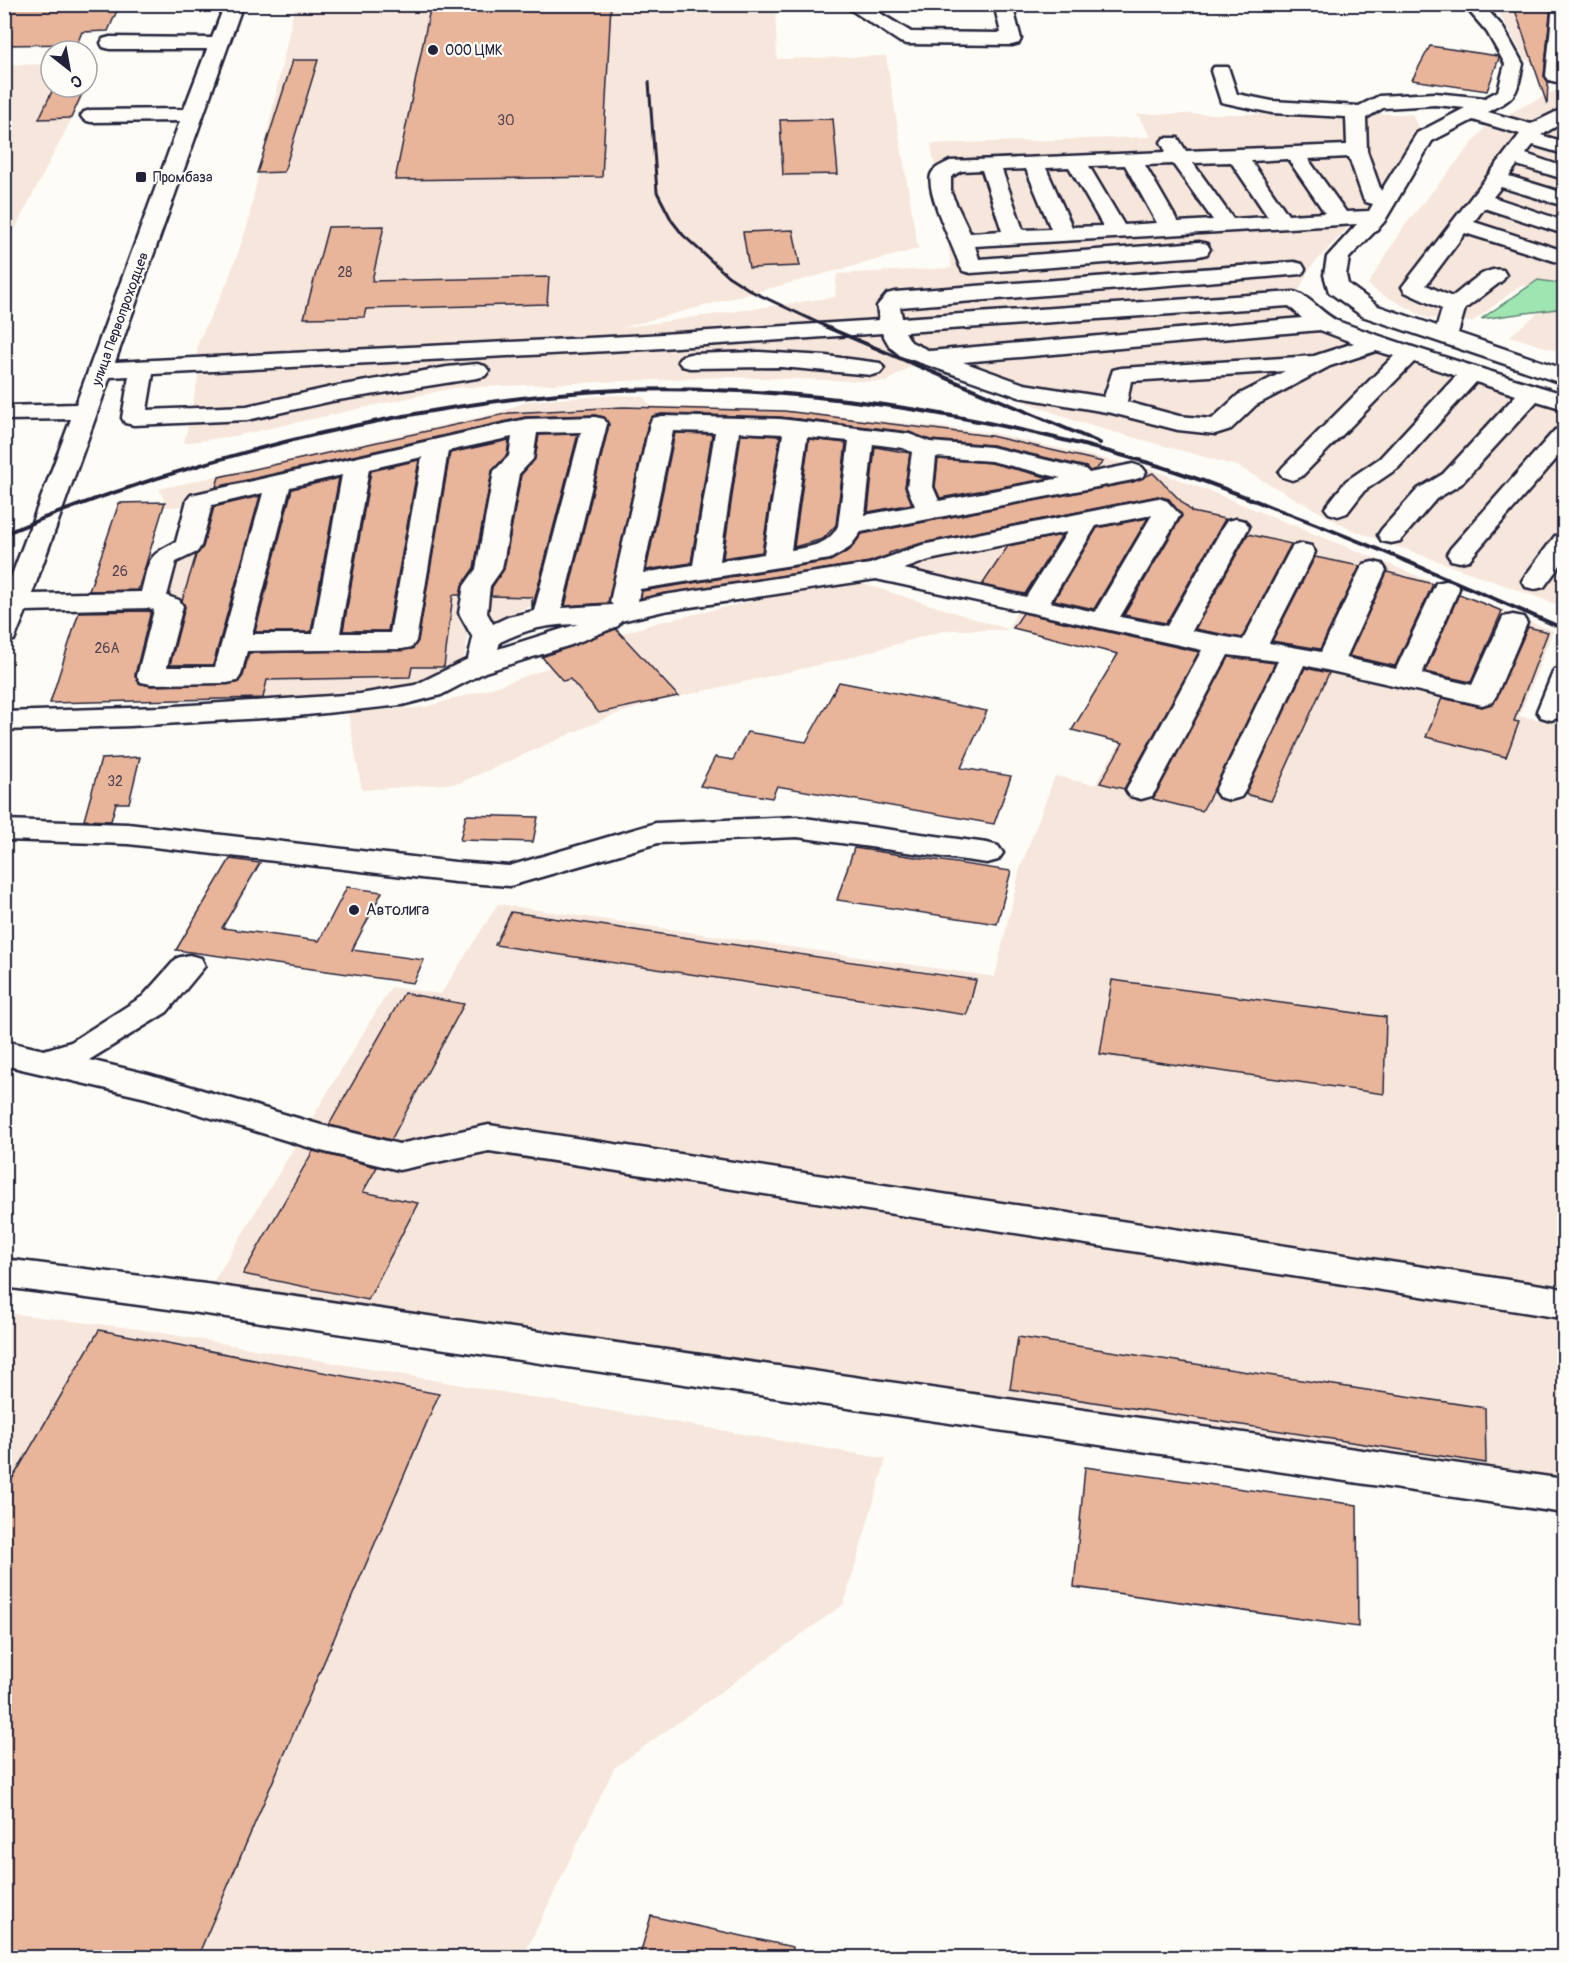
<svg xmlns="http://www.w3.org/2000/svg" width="1569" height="1962" viewBox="0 0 1569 1962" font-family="Pangolin,sans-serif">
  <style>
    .built { fill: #f7e6db }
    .green { fill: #9fe5b1; stroke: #608476; stroke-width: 1.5 }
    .building { fill: #e8b49a; stroke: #22223b; stroke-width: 1.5 }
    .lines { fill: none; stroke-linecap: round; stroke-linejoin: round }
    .minor-casing { stroke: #22223b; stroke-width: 5 }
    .minor { fill: #fdfcf7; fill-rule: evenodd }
    .rail-far1 { stroke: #22223b; stroke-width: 3 }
    .rail { stroke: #22223b; stroke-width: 4 }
    .poi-dot { fill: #22223b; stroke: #fdfcf7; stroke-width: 2 }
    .labels { text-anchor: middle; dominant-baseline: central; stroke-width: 4.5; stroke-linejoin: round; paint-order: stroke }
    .far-poi-label { font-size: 14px; fill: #22223b; stroke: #fdfcf7; text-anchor: start }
    .number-label { font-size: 14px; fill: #544653 }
    .far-street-label { font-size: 14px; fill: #22223b; stroke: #fdfcf7 }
    .poi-label { font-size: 16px; fill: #22223b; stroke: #fdfcf7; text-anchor: start }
  </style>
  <rect width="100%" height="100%" fill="#fdfcf7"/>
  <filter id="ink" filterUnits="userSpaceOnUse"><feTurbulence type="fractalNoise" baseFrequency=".0167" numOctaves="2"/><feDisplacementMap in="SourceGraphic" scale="12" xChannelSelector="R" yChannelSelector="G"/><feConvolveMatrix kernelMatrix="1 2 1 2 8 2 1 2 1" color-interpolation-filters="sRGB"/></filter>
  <g filter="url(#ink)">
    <g class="built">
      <polygon points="295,5 775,5 777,59 886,56 918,249 620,328 835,297 837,274 952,268 931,144 1151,137 1137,114 1412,114 1421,133 1372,207 1355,220 1309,269 1297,295 1319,325 1564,396 1564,607 1350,529 1237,466 1078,422 919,361 886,382 728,377 454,388 234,436 184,443 199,374 197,348 199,340 228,281 247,227"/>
      <polygon points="1495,5 1564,5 1564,64 1525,60"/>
      <polygon points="51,64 51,87 87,87 87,64 100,64 5,248 5,65"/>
      <polygon points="1564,86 1564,285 1520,286 1472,322 1427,318 1376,291 1368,284 1405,225 1488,124"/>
      <polygon points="1564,301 1564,353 1510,336 1551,302"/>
      <polygon points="617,395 642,396 651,406 785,410 992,433 1153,470 1214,493 1553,631 1519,716 1562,724 1564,719 1564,1481 211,1286 391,987 441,994 498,904 995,977 1020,869 1055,776 1095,785 1166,666 1009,628 1024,597 887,564 594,608 531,606 468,631 465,656 446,673 406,686 342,696 131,701 187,506 164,507 165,502 159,489 498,413 529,401"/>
      <polygon points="858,582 1010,630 946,630 836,661 651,703 611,716 459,783 362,790 348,713 425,707 492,688 551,667 582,646 656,623 766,598"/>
      <polygon points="5,1313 139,1329 886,1459 844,1604 614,1768 523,1957 5,1958"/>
    </g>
    <polygon class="green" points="1538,280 1564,284 1564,308 1481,319"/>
    <g class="building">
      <polygon points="4,4 120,4 108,31 82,32 77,44 4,45"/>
      <polygon points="431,4 611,4 602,177 395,180"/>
      <polygon points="1513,4 1551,4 1544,76 1548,82 1547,104"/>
      <polygon points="1430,46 1498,56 1499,58 1487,91 1412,80"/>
      <polygon points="293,60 318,60 284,172 257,173"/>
      <polygon points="54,87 85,87 71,118 39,119"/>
      <polygon points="833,119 838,174 783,175 780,120"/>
      <polygon points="384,226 372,281 549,277 547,304 366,309 364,317 304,318 328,227"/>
      <polygon points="793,230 800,266 749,268 743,232"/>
      <polygon points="623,407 784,411 991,436 1103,462 1096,469 1090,471 1086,467 992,445 930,440 909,432 780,417 662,414 653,416 648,423 608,603 565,606 609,425 604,417 595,415 525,417 216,487 219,477 509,413"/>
      <polygon points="675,433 712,434 691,563 646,570"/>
      <polygon points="578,434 532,609 532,597 491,596 492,587 504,569 521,475 535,459 539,435"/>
      <polygon points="741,434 780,436 762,552 723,558"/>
      <polygon points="809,439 846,443 836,525 823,539 794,547"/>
      <polygon points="509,440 507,455 492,471 474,568 462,585 460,595 453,595 444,667 412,667 410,677 267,680 263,698 50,703 79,612 151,611 135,675 139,683 151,686 237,683 243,676 249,653 412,649 418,641 450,453"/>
      <polygon points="875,447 910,453 905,487 912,504 868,512"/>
      <polygon points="938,459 991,463 1050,478 940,498 935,487"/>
      <polygon points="419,460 388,631 343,631 371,471"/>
      <polygon points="1153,473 1192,512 1225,519 1166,623 1124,615 1182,516 1169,499 1158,496 922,543 889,553 889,555 869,562 641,598 642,591 830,561 850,550 862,534 1133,482"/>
      <polygon points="339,478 311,632 255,632 292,489"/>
      <polygon points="260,496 213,665 170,665 185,607 182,601 196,555 203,547 214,507"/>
      <polygon points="165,502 138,590 89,591 119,503"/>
      <polygon points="1148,518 1094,609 1054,600 1097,528"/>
      <polygon points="1248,534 1291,544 1242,638 1195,629"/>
      <polygon points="1062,535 1025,594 982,585 1008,546"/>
      <polygon points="1315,557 1360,566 1320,649 1272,641"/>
      <polygon points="1387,572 1433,584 1395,666 1349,656"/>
      <polygon points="1459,594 1502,611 1471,682 1425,672"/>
      <polygon points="1023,613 1199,652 1124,789 1100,783 1123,743 1072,730 1118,654 1013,628"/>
      <polygon points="1528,627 1548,632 1514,721 1519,722 1506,757 1426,737 1442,698 1482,707 1494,703"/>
      <polygon points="616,629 678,696 599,713 570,679 563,681 542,657"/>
      <polygon points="1229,657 1275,663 1215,787 1202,811 1153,799"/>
      <polygon points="1305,668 1329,673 1271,801 1245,794"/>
      <polygon points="839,682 987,711 961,768 1011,776 994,824 777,786 772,798 700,786 715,757 733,760 747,732 806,742"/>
      <polygon points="140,757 129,803 116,803 111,821 84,820 101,759"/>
      <polygon points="466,815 538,817 533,842 460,840"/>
      <polygon points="854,848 1011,871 997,924 837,900"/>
      <polygon points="230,859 260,863 222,928 319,941 347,887 382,892 352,950 424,960 413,983 176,950"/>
      <polygon points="511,912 976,980 967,1015 495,945"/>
      <polygon points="1112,980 1386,1017 1384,1094 1100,1054"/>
      <polygon points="404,993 464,1004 391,1140 329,1125"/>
      <polygon points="313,1151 377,1167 363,1192 418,1203 368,1300 243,1274"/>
      <polygon points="99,1330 439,1394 197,1958 4,1958 4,1493"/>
      <polygon points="1018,1337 1485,1408 1486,1463 1010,1389"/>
      <polygon points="1085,1467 1357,1505 1358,1627 1074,1587"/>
      <polygon points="651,1916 793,1947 792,1958 639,1958"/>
    </g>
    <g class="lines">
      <defs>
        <g id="minor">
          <path d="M225 4H243L115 362 647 335 879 320 877 306 887 294 895 292 1294 262 1302 264 1305 269 1302 274 900 307 902 318 1294 292C1312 297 1322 315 1340 322 1414 349 1489 371 1564 394V409L1537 401 1461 484 1436 499 1400 541 1391 543 1382 541 1378 535 1382 529 1418 489 1443 474 1516 395 1476 382 1398 468 1364 491 1347 513 1338 516 1329 513 1325 508 1346 481 1380 458 1456 376 1414 362 1301 477 1292 480 1283 477 1279 472 1283 467 1394 356 1376 351 1330 366 1256 405 1231 429 1215 434 1178 430 1112 413 1019 397 901 356 890 347 882 333 647 349 153 374 147 410 247 406 332 387 447 367 477 364 485 366 489 371 485 376 477 378 332 401 247 420 134 425 125 423 122 418 129 376 110 377 32 594 141 592C150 560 145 557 176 542L187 500 191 495 526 419 595 417 604 419 607 424 562 608 613 605 610 602 614 583 650 423 653 418 662 416 780 419 909 434 930 442 991 447 1085 469 1089 473 1133 464 1142 467 1146 472 1142 477 1133 480 861 532 849 548 830 559 640 589 638 601 664 595 870 564 922 545 1158 498 1167 501 1180 515 1120 617 1167 626 1223 527 1227 521 1236 519 1245 521 1249 527 1192 631 1243 640 1289 552 1293 546 1302 544 1311 546 1315 552 1269 643 1321 652 1360 570 1364 564 1373 562 1382 564 1386 570 1346 658 1396 669 1436 583 1446 581 1456 583 1459 589 1422 674 1472 685 1503 617 1513 615 1523 617 1527 623 1496 696 1492 702 1482 705 1304 665 1245 791 1241 797 1230 800 1219 797 1215 791 1278 661 1228 655 1156 790 1152 796 1141 799 1130 796 1126 790 1202 650 876 579 664 611 621 621 618 626 571 645 485 672 441 695 402 705 297 716 130 726 4 730V712L161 707 360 694 415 685 468 659 473 638 459 613 464 586 476 569 494 471 509 456 512 437 448 451 416 641 412 647 402 649 247 651 241 675 237 681 227 683 151 684 141 682 137 676 154 610 149 608 26 611 14 640 4 642V596L71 419 4 420V406L76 404 180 121 91 122 84 120 81 116 84 112 91 110 184 109 207 49H110L103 47 101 43 103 39 110 37 212 38ZM1289 306 1302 318 930 351 911 342 905 332ZM1320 330 1354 343 1314 356 1121 368 1113 370 1104 397 1024 384 963 362ZM1285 371 1238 395 1212 419 1179 416 1127 402 1131 381ZM673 431 715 432 693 565 643 573ZM581 432 534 611 508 617 493 624 487 613 490 586 502 569 519 474 533 459 537 433ZM739 432 783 434 764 554 720 561ZM807 437 849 441 838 526C829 545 809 547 791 550ZM873 444 903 448 912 452 907 487 915 506 865 515ZM422 457 390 633H340L369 469ZM936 457 991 461 1061 478 939 501 933 487ZM342 475 313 634H252L290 487ZM263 493 215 667H167L183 606 179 600 167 596 176 562 197 552 201 546 212 505ZM1152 515 1095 612 1050 602 1096 526ZM1067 532 1026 597 904 569 929 560ZM578 624 498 649 500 642C530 628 545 625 578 624Z"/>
          <polygon points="842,4 865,4 911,32 1001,33 994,4 1012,4 1021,39 1019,43 1012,45 907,44 900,42"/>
          <path d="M1463 4H1482L1502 26 1523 64C1516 96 1518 96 1488 112L1531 124 1564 108V122L1541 135 1564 142V154L1533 145 1526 154 1564 167V179L1517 165 1509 176 1564 193V206L1501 187 1493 197 1564 221V234L1484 208 1474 222 1564 251V264L1465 233 1426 285 1452 297C1467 286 1484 266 1503 270L1506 275 1503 280 1465 309 1458 333 1564 369V384L1362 316 1329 292 1324 275 1327 257 1357 224 975 246 979 259 1199 242 1207 244 1210 249 1207 254 1199 256 971 273 963 271 960 266C953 245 926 193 931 175 933 168 944 164 950 161L1166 152 1161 142 1164 138H1178L1186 151 1347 145 1346 117 1272 113 1221 102 1211 71 1214 67H1228L1237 94 1272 101 1359 106 1379 96 1435 93 1485 98 1498 91 1505 64 1487 32ZM1435 105 1465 108 1417 133 1381 191 1367 151 1366 118 1383 108ZM1473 120 1520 134 1402 287 1405 292 1442 309 1437 326 1378 306 1348 284 1346 275 1349 258 1384 222 1432 141ZM1349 157 1363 198 1366 202 1373 204 1369 211 1346 212 1308 159ZM1288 159 1325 213 1288 215 1251 161ZM1231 162 1268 217 1233 219 1193 163ZM1173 164 1213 220 1178 222 1145 165ZM1125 165 1157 223 1124 225 1089 166ZM1069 167 1103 226 1072 227 1046 168ZM1026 169 1051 229 1023 230 1002 170ZM982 170 1002 231 970 233 951 193V177L961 171Z"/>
          <polygon points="1553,4 1564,4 1564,78 1556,82 1549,80 1546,76"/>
          <polygon points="759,352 826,356 880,363 884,368 880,373 872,375 781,367 690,368 682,366 678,361 682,356 690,354"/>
          <polygon points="1564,428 1564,450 1469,560 1460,562 1451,560 1447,554 1451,548 1555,430"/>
          <polygon points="1564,534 1564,560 1544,587 1535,589 1526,587 1522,581 1526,575 1555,536"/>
          <polygon points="1564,668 1564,712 1561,717 1551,720 1541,717 1537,711 1554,670"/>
          <polygon points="797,817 987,843 998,846 1003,853 998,860 987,863 797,837 658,843 510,886 455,882 128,844 4,840 4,820 128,824 455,862 509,866 656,823"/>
          <polygon points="189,955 201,958 205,966 167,1012 89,1060 148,1074 321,1125 399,1144 489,1125 1555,1287 1564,1290 1564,1314 1555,1317 489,1151 399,1170 321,1151 146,1098 4,1065 4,1041 44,1050 71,1042 143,996 177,958"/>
          <polygon points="4,1259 206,1284 1564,1479 1564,1513 206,1314 4,1287"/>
        </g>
      </defs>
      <use href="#minor" class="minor-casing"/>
      <use href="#minor" class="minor"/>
      <polyline class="rail-far1" points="649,82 657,192 672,221 683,235 728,276 753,292 827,327"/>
      <g class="rail">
        <polyline points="824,326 1100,443"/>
        <path d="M4 534C130 482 259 444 393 418 468 404 543 393 619 390 797 384 978 413 1149 463 1190 475 1231 491 1271 507 1370 544 1467 587 1564 629"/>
      </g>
    </g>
  </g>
  <g class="poi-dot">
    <circle cx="433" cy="50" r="6"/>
    <rect x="135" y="171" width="12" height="12" rx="3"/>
    <circle cx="354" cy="910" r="6"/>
  </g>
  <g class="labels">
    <g class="far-poi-label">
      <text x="445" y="50">ООО ЦМК</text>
      <text x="153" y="177">Промбаза</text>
    </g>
    <g class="number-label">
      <text x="506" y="120">30</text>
      <text x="345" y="272">28</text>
      <text x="120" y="571">26</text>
      <text x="107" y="648">26А</text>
      <text x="115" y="781">32</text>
    </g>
    <g class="far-street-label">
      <text transform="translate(120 319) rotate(-70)">улица Первопроходцев</text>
    </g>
    <g class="poi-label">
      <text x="366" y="910">Автолига</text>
    </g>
  </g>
  <rect width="1569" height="1962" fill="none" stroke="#fdfcf7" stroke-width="24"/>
  <rect x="12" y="12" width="1545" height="1938" fill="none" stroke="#22223b" stroke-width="2" filter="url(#ink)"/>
  <g transform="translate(69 69) rotate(149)"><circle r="28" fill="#fdfcf7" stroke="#a5a5ac" stroke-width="1.5"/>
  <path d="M0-4.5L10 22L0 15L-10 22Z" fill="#22223b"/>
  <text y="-9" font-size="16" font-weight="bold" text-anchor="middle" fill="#22223b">С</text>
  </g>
</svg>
